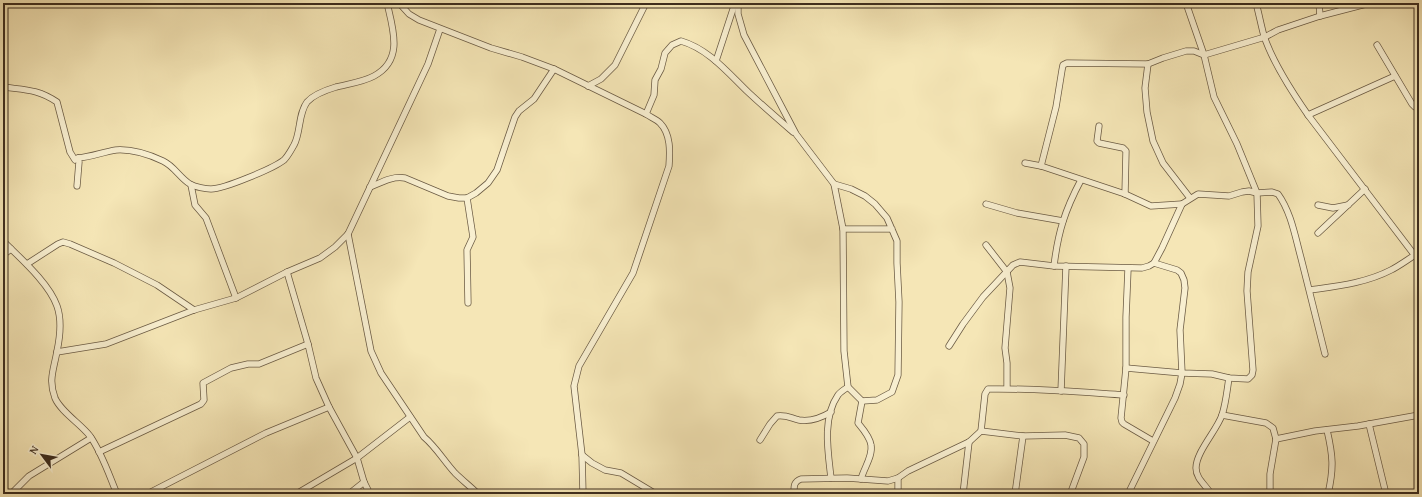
<svg xmlns="http://www.w3.org/2000/svg" width="1422" height="497" viewBox="0 0 1422 497" font-family="'Gentium Book Plus',serif">
  <style>
    .lines { fill: none; stroke-linecap: round; stroke-linejoin: round }
    .minor-casing { stroke: #6b5b44; stroke-width: 7 }
    .minor { stroke: #f8efd0; stroke-width: 5.5 }
  </style>
  <rect width="100%" height="100%" fill="#f5e6b6"/>
  <filter id="stains"><feTurbulence type="fractalNoise" baseFrequency=".005" numOctaves="4"/><feColorMatrix values="0 0 0 0 .2 0 0 0 0 .09 0 0 0 0 .02 0 0 0 .5 -.17"/></filter>
  <radialGradient id="worn" r=".72"><stop offset=".6" stop-color="#630" stop-opacity="0"/><stop offset="1" stop-color="#630" stop-opacity=".3"/></radialGradient>
  <g class="lines">
    <defs>
      <g id="minor">
        <path d="M399 3 409 14 419 20 491 48 522 57 554 69 646 114C650 117 656 119 660 123 671 134 670 152 669 166L633 273 579 366 574 386 582 455 583 494"/>
        <polyline points="738,3 738,14 744,35 796,134 834,184 843,229"/>
        <path d="M1256 3C1259 14 1261 25 1264 36 1273 63 1292 92 1308 115L1419 261"/>
        <polyline points="1319,3 1320,16"/>
        <polyline points="1377,45 1412,104 1415,107 1419,107"/>
        <polyline points="716,61 735,3"/>
        <polyline points="1148,64 1145,88 1147,112 1153,141 1163,163 1190,198"/>
        <polyline points="588,86 601,79 615,65 646,3"/>
        <path d="M3 87C25 90 38 89 57 102L70 152 75 160 78 158"/>
        <path d="M646 114 654 95 655 80 661 69 665 53 672 45 681 41C709 49 729 74 749 93 763 106 778 119 793 132"/>
        <polyline points="1308,115 1395,76"/>
        <polyline points="1099,126 1097,141 1099,143 1123,148 1126,151 1125,194"/>
        <polyline points="1025,163 1041,166 1125,194 1151,206 1182,204"/>
        <polyline points="1041,166 1056,107 1062,70 1063,65 1067,63 1148,64 1163,58 1186,51 1194,51 1204,55 1265,37 1278,30 1320,16 1370,3"/>
        <polyline points="834,184 851,189 865,196 875,204 887,218 897,241 897,263 899,302 898,375 892,392 877,400 862,401 848,387 844,351 843,229 892,229"/>
        <polyline points="191,185 195,205 206,218 236,298"/>
        <path d="M77 186 79 162 78 158C91 157 103 152 116 150 131 149 150 155 163 161 174 166 180 178 190 184 195 187 206 189 211 189 224 189 274 168 284 160 288 156 291 150 294 145 301 132 298 114 307 102 314 94 326 90 336 87 348 84 363 82 374 76 404 60 393 29 387 3"/>
        <path d="M370 187C382 182 392 176 405 178L448 196 459 198H467L476 193 488 183 497 170 515 117 519 111 534 99 554 69"/>
        <polyline points="467,198 473,237 467,250 468,303"/>
        <polyline points="986,204 1017,213 1063,221"/>
        <polyline points="1318,205 1333,208 1348,205"/>
        <polyline points="1318,233 1365,189"/>
        <path d="M348 234 371 351 381 373 424 437C436 447 444 461 455 473 462 480 471 487 478 494"/>
        <path d="M3 241C20 258 49 283 57 306 62 320 60 337 57 351 54 369 48 380 55 398 61 412 81 424 90 436 102 453 109 475 117 494"/>
        <polyline points="986,245 1007,272 1010,288 1005,348 1007,363 1007,388"/>
        <polyline points="3,255 11,249"/>
        <polyline points="27,264 58,244 63,242 70,244 114,263 157,285 194,310"/>
        <path d="M1054 266C1058 232 1065 210 1081 180"/>
        <polyline points="1128,269 1126,317 1126,368 1121,418 1122,422 1124,424 1153,441"/>
        <polyline points="287,272 308,344 316,378 329,407 357,458 364,482 370,494"/>
        <path d="M1310 290C1338 286 1366 283 1391 270 1399 266 1407 260 1415 255"/>
        <path d="M949 346 963 324 983 297 1013 265 1020 262 1054 266 1142 268 1149 266 1154 263 1162 248 1182 204 1198 194 1229 196 1242 192 1249 191 1257 193 1272 192 1278 194C1291 212 1295 236 1301 258 1309 290 1317 321 1325 354"/>
        <polyline points="57,352 106,344 194,310 236,298 287,272 320,258 335,247 348,234 428,64 440,29"/>
        <polyline points="1126,368 1182,373 1212,374 1229,378 1248,379 1252,375 1253,370 1247,291 1248,272 1258,226 1257,193 1237,144 1214,97 1204,55 1186,3"/>
        <polyline points="1061,391 1066,266"/>
        <polyline points="1222,415 1266,423 1273,428 1276,439 1270,474 1270,494"/>
        <polyline points="1369,424 1386,494"/>
        <path d="M1327 430C1333 456 1334 468 1328 494"/>
        <polyline points="981,431 1023,436 1065,435 1079,438 1084,444 1084,457 1071,492 1066,494"/>
        <polyline points="1276,439 1315,431 1358,426 1419,415"/>
        <path d="M760 440 770 424 777 416C788 415 790 418 799 420 811 422 821 418 831 412"/>
        <polyline points="99,452 201,404 204,400 203,383 231,368 248,364 259,364 308,344"/>
        <polyline points="582,455 592,463 605,470 621,473 656,494"/>
        <path d="M831 478C828 452 822 418 838 395 840 392 845 389 848 387"/>
        <polyline points="898,478 898,494"/>
        <path d="M861 479C864 468 873 456 871 445 870 437 863 429 858 423L862 401"/>
        <polyline points="11,494 29,476 91,438"/>
        <polyline points="147,494 266,433 329,407"/>
        <polyline points="296,494 357,458 410,417"/>
        <polyline points="349,494 364,482"/>
        <path d="M794 494C794 487 793 482 801 479L847 478 888 481 898 478 908 471 969 442 981 431 985 394 988 389C1033 388 1079 392 1124 395"/>
        <polyline points="963,494 969,442"/>
        <polyline points="1015,494 1023,436"/>
        <polyline points="1128,494 1175,398 1180,384 1182,373 1180,330 1185,288 1184,280 1181,273 1177,270 1154,263"/>
        <path d="M1211 494C1206 485 1196 479 1196 468 1196 452 1217 430 1222 415 1226 403 1227 390 1229 378"/>
      </g>
    </defs>
    <use href="#minor" class="minor-casing"/>
    <use href="#minor" class="minor"/>
  </g>
  <rect width="1422" height="497" fill="none" stroke="#f5e6b6" stroke-width="16"/>
  <rect x="4" y="4" width="1414" height="489" fill="none" stroke="#3d2d1e" stroke-width="2"/>
  <rect x="8" y="8" width="1406" height="481" fill="none" stroke="#3d2d1e"/>
  <g transform="translate(42 455) rotate(302)" stroke="#f8efd0" stroke-width="3" paint-order="stroke">
  <path d="M0-3L7 15L0 10L-7 15Z" fill="#3d2d1e"/>
  <text y="-6" font-size="11" font-weight="bold" text-anchor="middle" fill="#3d2d1e">N</text>
  </g>
  <rect width="100%" height="100%" filter="url(#stains)"/>
  <rect width="100%" height="100%" fill="url(#worn)"/>
</svg>
